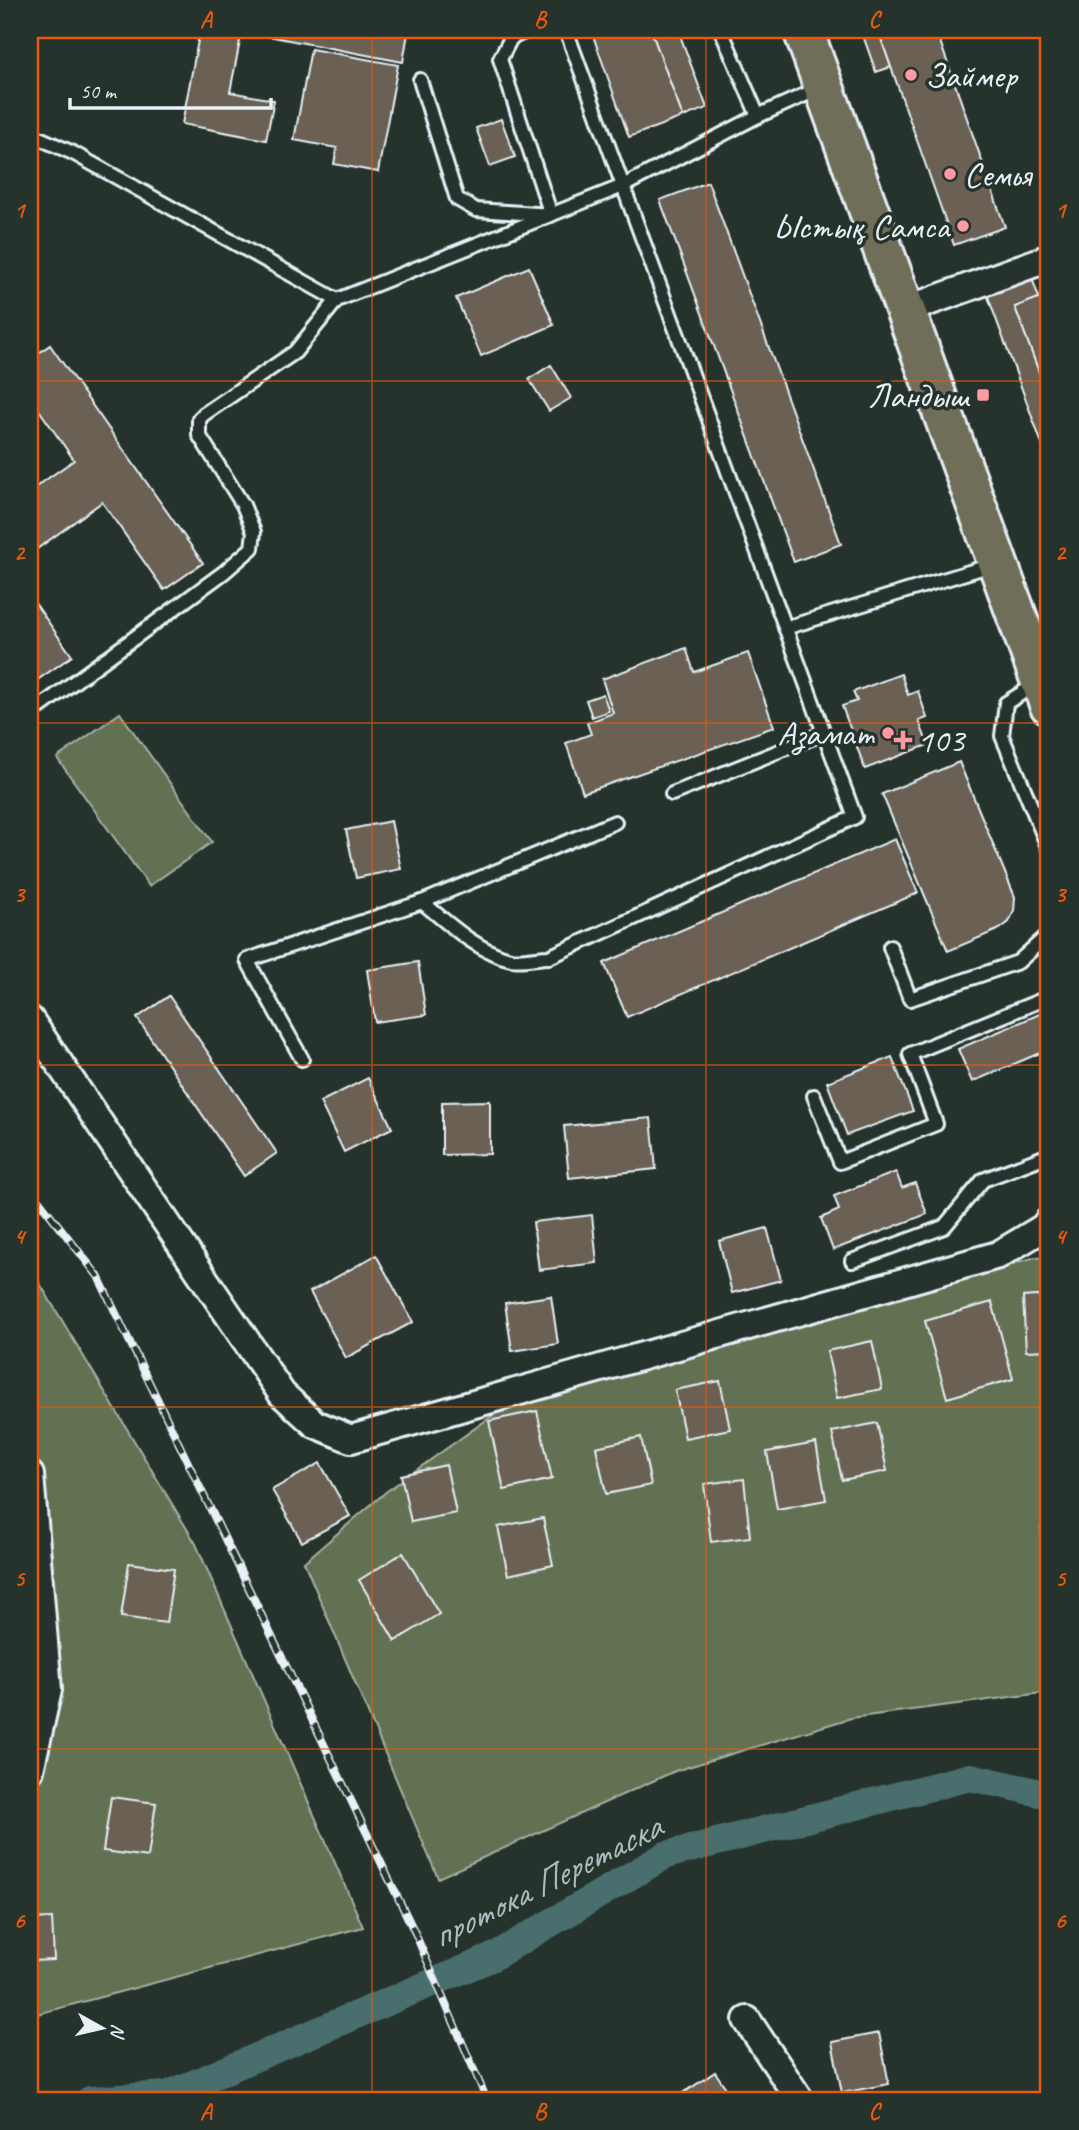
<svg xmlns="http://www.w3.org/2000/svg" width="1079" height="2130" viewBox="0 0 1079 2130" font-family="Caveat,sans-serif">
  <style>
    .green { fill: #637152; stroke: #a6b1a5; stroke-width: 2 }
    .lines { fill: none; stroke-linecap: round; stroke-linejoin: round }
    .canal { stroke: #4a6e6e; stroke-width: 28 }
    .building { fill: #6a6053; stroke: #e8f1f8; stroke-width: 2 }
    .service-casing { stroke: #e8f1f8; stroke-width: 18 }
    .minor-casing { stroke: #e8f1f8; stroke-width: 32 }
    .primary-casing { stroke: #e8f1f8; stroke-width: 44 }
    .service { stroke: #26332d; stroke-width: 12 }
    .minor { stroke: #26332d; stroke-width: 26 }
    .primary { stroke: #706e59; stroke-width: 38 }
    .rail-casing { stroke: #e8f1f8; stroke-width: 8 }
    .rail { stroke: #26332d; stroke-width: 5; stroke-dasharray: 16; stroke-linecap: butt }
    .grid { fill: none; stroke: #e8590c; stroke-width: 2; stroke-opacity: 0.55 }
    .poi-dot { fill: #ff9aa2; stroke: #26332d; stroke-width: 2.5 }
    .labels { text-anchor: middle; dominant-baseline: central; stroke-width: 7; stroke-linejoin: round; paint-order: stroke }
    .poi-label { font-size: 35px; fill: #e8f1f8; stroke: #26332d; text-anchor: start }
    .water-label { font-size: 37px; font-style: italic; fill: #a9bdc1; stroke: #26332d }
    .neatline { fill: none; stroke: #e8590c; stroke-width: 2.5 }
    .grid-label { font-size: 23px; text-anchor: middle; font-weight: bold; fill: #e8590c }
  </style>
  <rect width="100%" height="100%" fill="#26332d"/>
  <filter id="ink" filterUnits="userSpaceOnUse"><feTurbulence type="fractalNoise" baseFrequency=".0143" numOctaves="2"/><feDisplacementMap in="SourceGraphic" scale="14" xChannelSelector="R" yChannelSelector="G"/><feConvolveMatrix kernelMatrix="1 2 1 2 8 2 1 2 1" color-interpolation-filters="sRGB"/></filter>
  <g filter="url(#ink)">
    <g class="green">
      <polygon points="120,713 212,842 149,886 57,758"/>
      <polygon points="1036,1257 1049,1260 1049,1692 851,1718 675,1771 438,1878 304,1562 387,1491 499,1411"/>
      <polygon points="30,1272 33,1272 196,1544 363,1927 30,2016"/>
    </g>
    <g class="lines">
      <polyline class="canal" points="90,2100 167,2095 493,1957 666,1855 970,1777 1049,1795"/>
    </g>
    <g class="building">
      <polygon points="200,30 394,30 408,33 403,62 242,31 230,92 274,100 266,140 182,124"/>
      <polygon points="591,30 651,30 683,117 629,137"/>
      <polygon points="651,30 678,30 707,108 683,117"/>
      <polygon points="861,30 878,30 891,67 876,72"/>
      <polygon points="878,30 936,30 1005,227 954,245"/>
      <polygon points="311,49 398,65 378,172 334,164 337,148 294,140"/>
      <polygon points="501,119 515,157 490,166 476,128"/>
      <polygon points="708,182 841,544 794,562 660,200"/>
      <polygon points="529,267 554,325 481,356 456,298"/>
      <polygon points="1032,278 1039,298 1015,307 1049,399 1049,463 987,294"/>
      <polygon points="1049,294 1049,399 1015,307"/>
      <polygon points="50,345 203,563 164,590 102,502 30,554 30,491 74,460 30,397 30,359"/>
      <polygon points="551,365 571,398 549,411 529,379"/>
      <polygon points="30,596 72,656 30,685"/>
      <polygon points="686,648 694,672 748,653 774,727 583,793 566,743 591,734 587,723 613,713 602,679"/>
      <polygon points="901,674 908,695 918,691 927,718 919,721 928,745 865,769 842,706 857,701 853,692"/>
      <polygon points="603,694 609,711 592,717 586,700"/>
      <polygon points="959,762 1015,897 1014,911 1009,922 1000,929 948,951 882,794"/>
      <polygon points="391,821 401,869 356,878 346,830"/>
      <polygon points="895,839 918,893 627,1017 604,963"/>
      <polygon points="418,962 426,1015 375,1022 367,970"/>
      <polygon points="169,996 277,1153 244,1176 137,1018"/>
      <polygon points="1049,1010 1049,1049 972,1082 958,1049"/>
      <polygon points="892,1057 913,1111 847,1135 827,1082"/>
      <polygon points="368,1078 392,1128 344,1152 320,1102"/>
      <polygon points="490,1101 490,1154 442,1155 442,1102"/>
      <polygon points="651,1118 656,1169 569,1178 564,1126"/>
      <polygon points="896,1172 902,1188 915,1183 927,1214 833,1250 821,1218 839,1210 834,1196"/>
      <polygon points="592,1215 597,1263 539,1270 533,1222"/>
      <polygon points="767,1228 781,1280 732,1293 719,1241"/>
      <polygon points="376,1255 413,1322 346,1358 310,1292"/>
      <polygon points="1049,1295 1049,1350 1026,1351 1023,1297"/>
      <polygon points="551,1296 558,1344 512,1351 505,1303"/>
      <polygon points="992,1302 1013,1379 947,1398 925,1321"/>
      <polygon points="872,1341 882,1389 837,1398 827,1351"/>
      <polygon points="720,1381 730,1429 685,1438 675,1390"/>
      <polygon points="537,1411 552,1479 504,1490 489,1421"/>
      <polygon points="877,1423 887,1471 842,1480 832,1432"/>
      <polygon points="641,1437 651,1485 606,1494 596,1447"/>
      <polygon points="816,1443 826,1500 777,1509 767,1452"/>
      <polygon points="320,1463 350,1516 302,1542 272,1490"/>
      <polygon points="446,1465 456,1513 411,1522 401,1475"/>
      <polygon points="744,1479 750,1537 711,1542 704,1484"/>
      <polygon points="543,1518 553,1565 508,1575 498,1527"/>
      <polygon points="1049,1525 1049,1591 1044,1591 1041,1526"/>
      <polygon points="403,1553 439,1614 395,1641 359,1580"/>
      <polygon points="129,1563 174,1569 166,1623 121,1617"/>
      <polygon points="111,1797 156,1803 148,1857 103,1851"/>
      <polygon points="52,1918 54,1960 30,1961 30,1919"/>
      <polygon points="879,2033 889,2084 842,2093 832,2042"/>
      <polygon points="715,2072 734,2100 673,2100"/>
      <polygon points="983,2094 1028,2100 982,2100"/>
    </g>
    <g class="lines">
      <defs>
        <g id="service">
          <polyline points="721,30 758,116"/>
          <polyline points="420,80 457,199 476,210 551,215 500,59 511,38 528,30"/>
          <polyline points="30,134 73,153 337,300"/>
          <polyline points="785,628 995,564"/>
          <polyline points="1038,683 1006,703 1002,736 1049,849"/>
          <polyline points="40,707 223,573 252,548 254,532 243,505 199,435 199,419 204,414 295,352 337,300 623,186 566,30"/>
          <polyline points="672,794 824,733"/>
          <polyline points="422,902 615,822"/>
          <polyline points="890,947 910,999 1018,962 1049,934"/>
          <path d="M302 1059 247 960 422 902C448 923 478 952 511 959 522 961 538 957 549 957L855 817 623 186 758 116 820 88"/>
          <polyline points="814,1096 840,1162 936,1124 910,1054 1049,997"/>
          <polyline points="852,1261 944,1227 983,1180 1049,1155"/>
        </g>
        <g id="minor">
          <polyline points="906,310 1049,258"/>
          <polyline points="30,1020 282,1394 315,1424 351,1439 998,1255 1043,1228 1049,1221"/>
          <polyline points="30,1475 48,1690 30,1770"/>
          <polyline points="747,2020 800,2100"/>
        </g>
        <polyline id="primary" points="803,30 1049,704"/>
      </defs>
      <use href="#service" class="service-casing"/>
      <use href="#minor" class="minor-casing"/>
      <use href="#primary" class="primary-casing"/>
      <use href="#service" class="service"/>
      <use href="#minor" class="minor"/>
      <use href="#primary" class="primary"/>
      <defs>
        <polyline id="rail" points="30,1189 98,1276 415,1933 487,2100"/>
      </defs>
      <use href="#rail" class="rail-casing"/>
      <use href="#rail" class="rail"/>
    </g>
  </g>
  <path class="grid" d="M372 30V2100M706 30V2100M30 381H1049M30 723H1049M30 1065H1049M30 1407H1049M30 1749H1049"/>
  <g class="poi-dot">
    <circle cx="911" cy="75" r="7"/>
    <circle cx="950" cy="174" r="7"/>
    <circle cx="963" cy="226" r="7"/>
    <rect x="976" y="388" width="14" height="14" rx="3.5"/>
    <circle cx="888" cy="733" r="7"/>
    <path d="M899.5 729.5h7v7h7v7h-7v7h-7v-7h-7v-7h7z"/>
  </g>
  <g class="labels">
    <g class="poi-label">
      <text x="925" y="75">Займер</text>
      <text x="964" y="174">Семья</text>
      <text x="949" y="226" text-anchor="end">Ыстық Самса</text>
      <text x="969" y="395" text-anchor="end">Ландыш</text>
      <text x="874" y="733" text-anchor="end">Азамат</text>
      <text x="917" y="740">103</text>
    </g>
    <g class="water-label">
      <text transform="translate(546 1881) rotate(-27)">протока Перетаска</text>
    </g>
  </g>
  <rect width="1079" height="2130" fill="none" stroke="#26332d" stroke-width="77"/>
  <g transform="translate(102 2028) rotate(98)" stroke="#26332d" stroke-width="5" paint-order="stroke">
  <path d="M0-5L12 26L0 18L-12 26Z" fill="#e8f1f8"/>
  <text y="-10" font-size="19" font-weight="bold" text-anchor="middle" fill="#e8f1f8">N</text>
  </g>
  <path d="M70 98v10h201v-10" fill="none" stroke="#e8f1f8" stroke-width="3.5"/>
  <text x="80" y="98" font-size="21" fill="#e8f1f8" stroke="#26332d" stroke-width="5" paint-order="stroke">50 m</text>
  <rect x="38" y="38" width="1002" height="2054" class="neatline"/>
  <g class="grid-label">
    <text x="206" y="27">A</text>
    <text x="540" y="27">B</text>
    <text x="874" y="27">C</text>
    <text x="19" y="218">1</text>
    <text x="1060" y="218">1</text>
    <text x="19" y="560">2</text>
    <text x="1060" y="560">2</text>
    <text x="19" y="902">3</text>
    <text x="1060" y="902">3</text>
    <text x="19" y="1244">4</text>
    <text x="1060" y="1244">4</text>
    <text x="19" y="1586">5</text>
    <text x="1060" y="1586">5</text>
    <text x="19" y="1928">6</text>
    <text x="1060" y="1928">6</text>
    <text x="206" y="2119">A</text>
    <text x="540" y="2119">B</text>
    <text x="874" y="2119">C</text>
  </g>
</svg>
